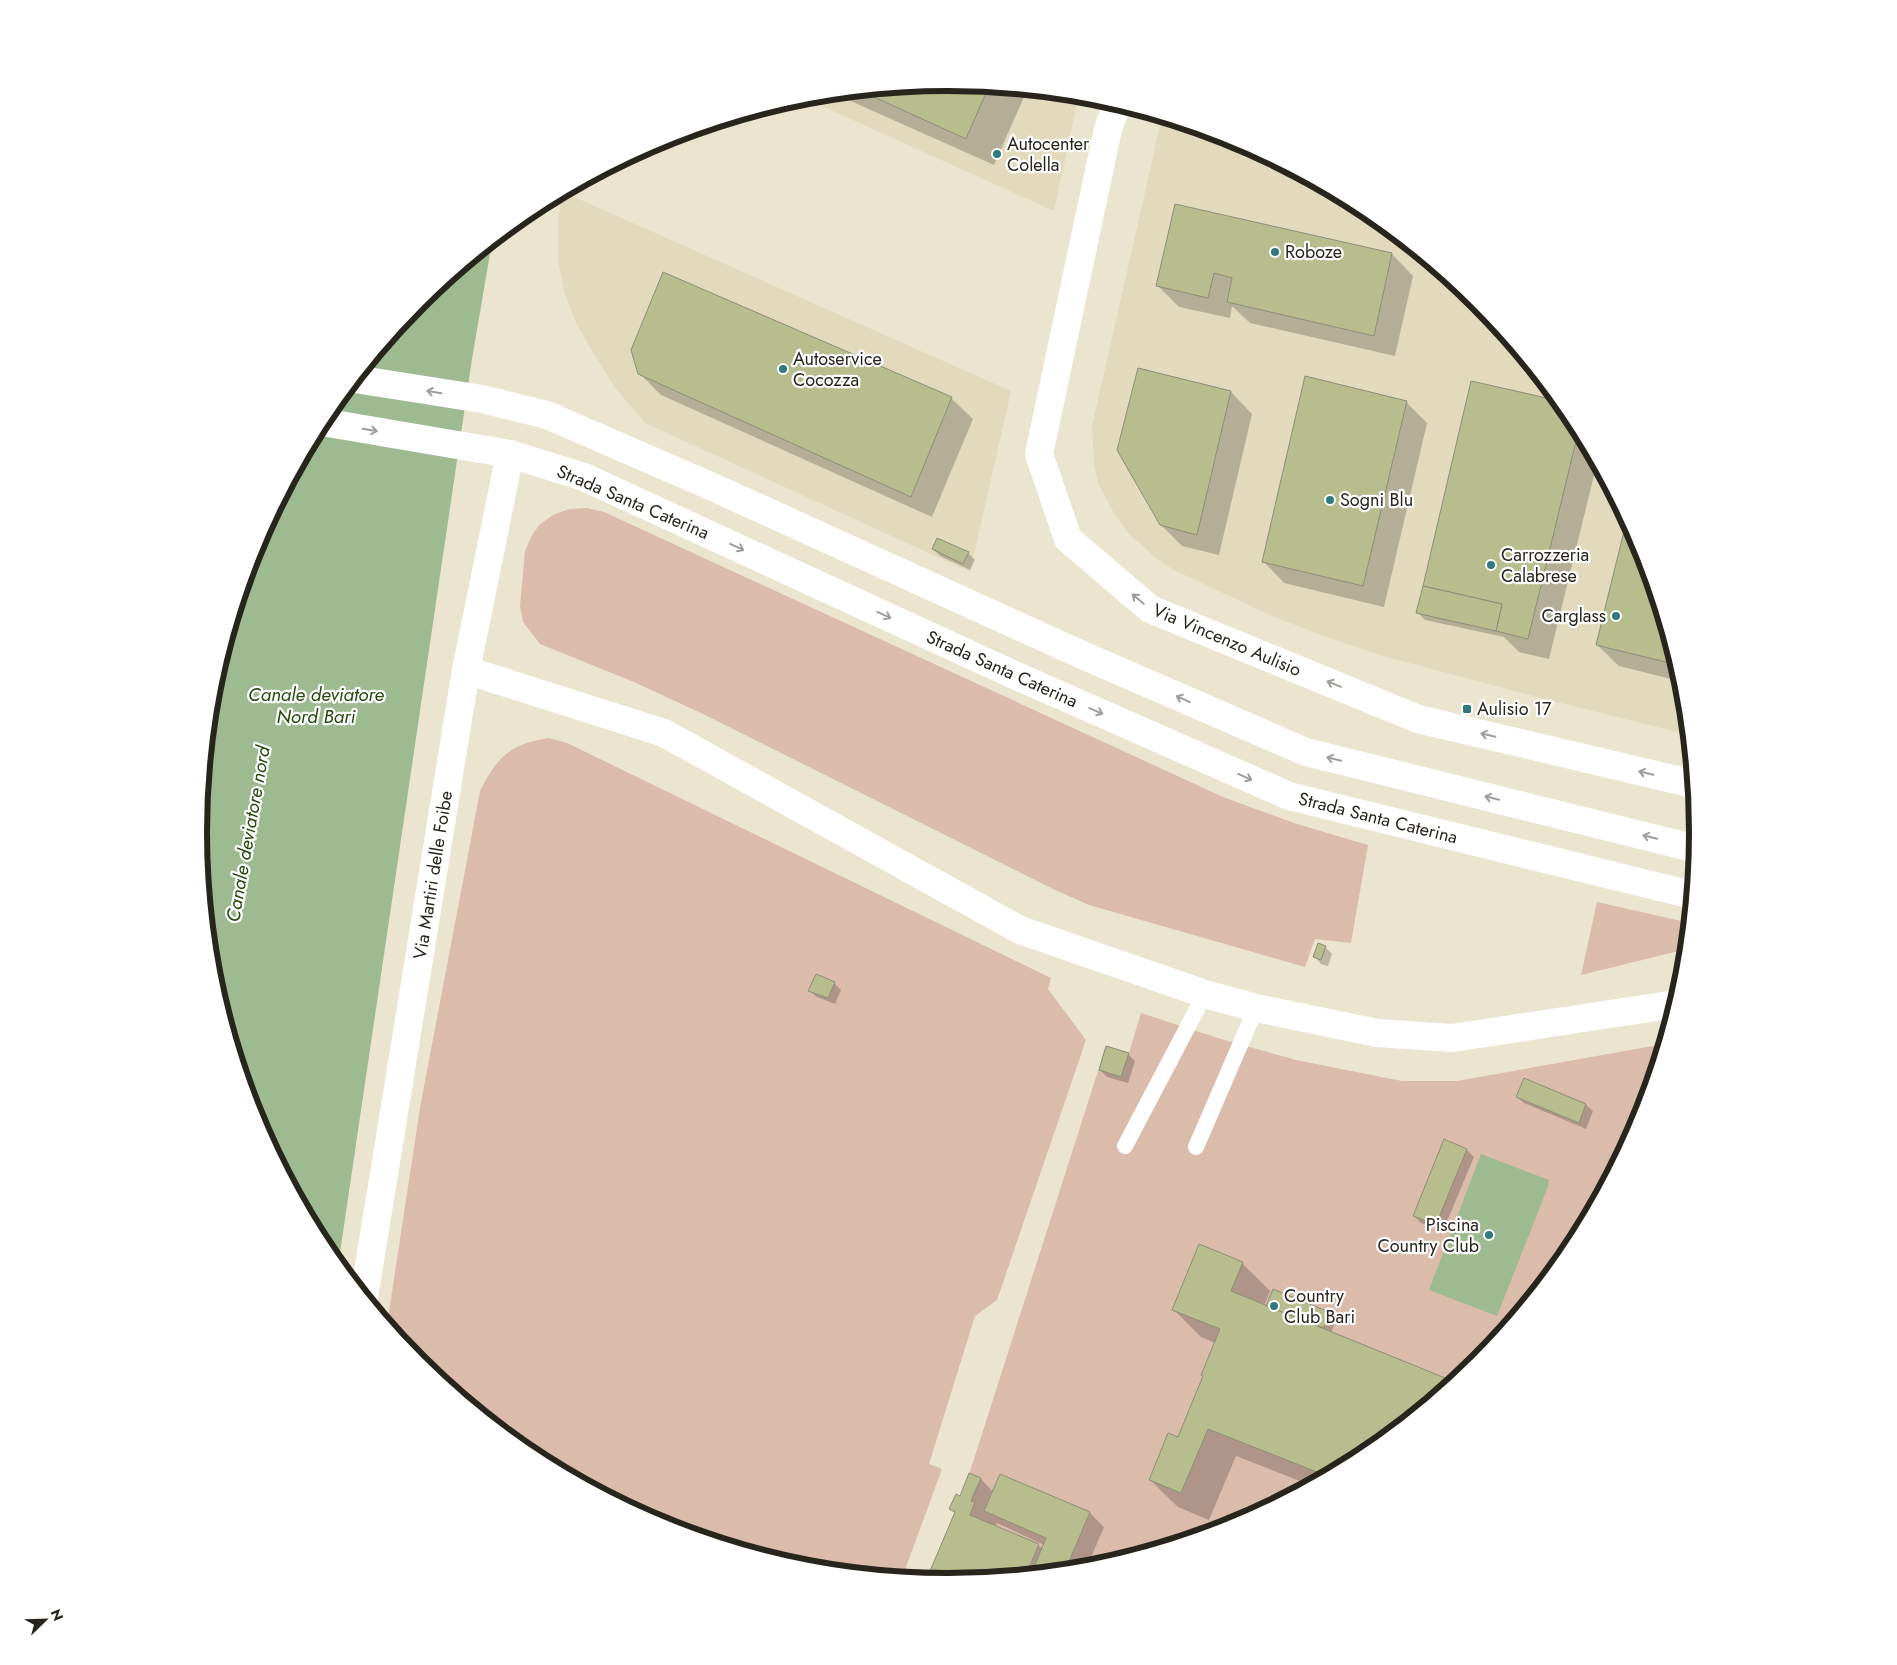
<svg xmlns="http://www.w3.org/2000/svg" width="1897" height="1665" viewBox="0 0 1897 1665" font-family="Jost,sans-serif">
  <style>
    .built { fill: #e3dabd }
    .green { fill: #dbbbaa }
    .water { fill: #9eba90 }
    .shadow { fill: #0003; fill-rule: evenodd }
    .building { fill: #b7bd8d; stroke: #8b8e79 }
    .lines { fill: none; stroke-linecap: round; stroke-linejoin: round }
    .service { stroke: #fff; stroke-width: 16 }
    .minor { stroke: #fff; stroke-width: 28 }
    .tertiary { stroke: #fff; stroke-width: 28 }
    .oneway { stroke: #9e9d99 }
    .poi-dot { fill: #30797c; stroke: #fff; stroke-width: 2 }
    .labels { text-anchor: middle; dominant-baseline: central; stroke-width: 4.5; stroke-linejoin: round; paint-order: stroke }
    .poi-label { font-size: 18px; fill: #28251d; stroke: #fff; text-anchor: start }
    .street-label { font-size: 18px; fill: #28251d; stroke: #fff }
    .water-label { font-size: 19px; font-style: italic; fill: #25480b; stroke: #fff }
    .rim { fill: none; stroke: #28251d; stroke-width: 6 }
  </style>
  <rect width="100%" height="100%" fill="#ebe5cf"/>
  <g class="built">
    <polygon points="949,83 1079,95 1054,211 802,97"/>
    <polygon points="1162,117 1236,140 1365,209 1479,302 1572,416 1642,546 1684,686 1689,735 1549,700 1379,655 1326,637 1272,616 1174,570 1156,558 1128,533 1115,515 1098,483 1094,464 1092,426"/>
    <polygon points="563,192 1011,391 970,572 645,423 616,389 591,349 576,323 565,294 558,260 558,222 561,193"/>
  </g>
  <g class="green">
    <polygon points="587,508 604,512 1223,797 1297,824 1368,845 1351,943 1315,939 1305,967 1089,905 1053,889 703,714 634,682 540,644 523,622 520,606 525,551 531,537 539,525 553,515 569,509"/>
    <path d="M549 738 567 743 1051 978 1048 989 1086 1040 997 1300 975 1316 929 1464 942 1469 902 1578 802 1568 661 1525 532 1456 418 1363 387 1325 420 1108 480 791C497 757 510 744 549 738Z"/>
    <polygon points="1597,902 1690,923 1687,949 1581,975"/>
    <polygon points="1141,1013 1221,1039 1296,1060 1402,1081 1457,1081 1664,1044 1641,1120 1572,1249 1479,1363 1365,1456 1235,1526 1095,1568 948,1582 935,1581 1106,1046 1129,1053"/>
  </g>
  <g class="water">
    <polygon points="492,242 472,359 338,1266 325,1249 255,1119 213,979 199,832 213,686 256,545 325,416 418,302"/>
    <polygon points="1481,1154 1549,1180 1548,1183 1549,1184 1497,1316 1429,1290"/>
  </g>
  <g class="shadow">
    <polygon points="949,83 1027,90 994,165 835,94"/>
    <polygon points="1265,155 1321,185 1286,177"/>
    <polygon points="1176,205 1392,254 1413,276 1395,356 1250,323 1232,306 1230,318 1179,307 1158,286"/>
    <polygon points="1139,369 1231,392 1252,414 1219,555 1182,546 1161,525"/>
    <polygon points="639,373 951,398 973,419 932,517 661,395"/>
    <polygon points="1406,402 1427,423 1384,607 1284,583 1263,561"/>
    <polygon points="1561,403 1572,416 1597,463 1549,659 1519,652 1504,637 1425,620 1418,613"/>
    <polygon points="1628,521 1642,546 1683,682 1619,666 1597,645"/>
    <polygon points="933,549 968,553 975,560 970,570 940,556"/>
    <polygon points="1325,947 1332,954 1328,966 1321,964 1315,957"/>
    <polygon points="834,983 841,990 835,1004 817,997 810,991"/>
    <polygon points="1128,1054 1135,1061 1128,1083 1107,1077 1100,1070"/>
    <polygon points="1517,1097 1586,1105 1593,1111 1586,1129 1524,1103"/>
    <polygon points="1444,1141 1467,1150 1474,1157 1443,1231 1421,1223 1414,1216"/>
    <polygon points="1242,1263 1270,1291 1264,1306 1329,1313 1336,1320 1331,1333 1454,1383 1365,1456 1310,1485 1236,1456 1209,1520 1178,1507 1150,1480 1178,1439 1205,1376 1215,1343 1201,1337 1174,1310"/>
    <path d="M970 1475 981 1479 993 1492 1000 1476 1090 1513 1104 1527 1086 1569 944 1582 932 1570 956 1514 951 1509 960 1498ZM997 1523 1044 1545 1043 1549 1038 1545 995 1527Z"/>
  </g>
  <g class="building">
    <polygon points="949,83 989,86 966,139 861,91"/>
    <polygon points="1175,204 1392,253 1374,336 1227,302 1232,278 1214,273 1208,298 1156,286"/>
    <polygon points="663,272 952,397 911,497 638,374 631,350"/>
    <polygon points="1138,368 1231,391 1197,535 1160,525 1117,450"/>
    <polygon points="1305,376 1407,401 1363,586 1262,562"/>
    <polygon points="1471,381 1560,401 1572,416 1579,429 1528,639 1496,631 1502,604 1423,586"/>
    <polygon points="1627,519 1642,546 1678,665 1596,645"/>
    <polygon points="937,538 969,552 963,564 932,549"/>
    <polygon points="1423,586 1502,604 1496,631 1416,613"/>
    <polygon points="1318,943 1326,946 1321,960 1313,957"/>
    <polygon points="816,974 835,982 828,998 808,991"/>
    <polygon points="1106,1046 1129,1053 1121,1077 1099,1070"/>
    <polygon points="1524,1078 1586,1104 1579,1123 1516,1097"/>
    <polygon points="1444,1139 1467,1149 1436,1225 1413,1216"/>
    <polygon points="1583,1222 1586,1223 1571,1251"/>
    <polygon points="1199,1244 1243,1262 1231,1291 1455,1382 1365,1456 1327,1476 1208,1429 1181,1493 1149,1480 1168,1433 1178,1437 1203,1376 1201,1375 1220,1329 1172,1310"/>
    <polygon points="1273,1289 1329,1312 1324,1328 1266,1306"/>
    <polygon points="969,1473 981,1478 971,1501 975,1502 970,1515 1039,1544 1026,1575 957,1582 930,1571 955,1512 949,1509 956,1494 960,1496"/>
    <polygon points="1000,1474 1090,1512 1065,1571 1031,1574 1046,1538 984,1511"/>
  </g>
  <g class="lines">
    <g class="service">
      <polyline points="1125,1146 1205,994"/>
      <polyline points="1196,1147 1256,1008"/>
    </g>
    <g class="minor">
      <polyline points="1117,104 1108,129 1039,454 1068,539 1150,609 1418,719 1694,784"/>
      <polyline points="466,670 664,733 1020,930 1205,994 1256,1008 1377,1033 1452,1038 1676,1004"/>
      <polyline points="364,1297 466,670 510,454"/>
    </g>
    <g class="tertiary">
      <polyline points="355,379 482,399 547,415 715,488 1080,654 1306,752 1697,849"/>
      <polyline points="322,422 510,454 584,477 1012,674 1289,796 1692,895"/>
    </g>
  </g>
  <defs><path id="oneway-shaft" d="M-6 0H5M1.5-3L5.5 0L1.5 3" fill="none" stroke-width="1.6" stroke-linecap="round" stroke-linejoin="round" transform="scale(1.25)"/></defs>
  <g class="oneway">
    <use href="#oneway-shaft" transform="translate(434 392) rotate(-171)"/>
    <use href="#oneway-shaft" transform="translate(370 430) rotate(10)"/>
    <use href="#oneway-shaft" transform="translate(737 547) rotate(25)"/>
    <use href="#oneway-shaft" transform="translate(1138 599) rotate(-140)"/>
    <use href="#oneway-shaft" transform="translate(884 615) rotate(25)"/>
    <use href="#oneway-shaft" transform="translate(1334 684) rotate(-158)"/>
    <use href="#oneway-shaft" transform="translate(1183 699) rotate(-156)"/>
    <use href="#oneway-shaft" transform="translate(1096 711) rotate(24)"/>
    <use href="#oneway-shaft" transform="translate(1488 735) rotate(-167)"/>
    <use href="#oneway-shaft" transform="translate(1334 759) rotate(-166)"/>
    <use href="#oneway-shaft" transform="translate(1646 773) rotate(-167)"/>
    <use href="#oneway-shaft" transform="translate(1245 777) rotate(24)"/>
    <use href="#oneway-shaft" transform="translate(1492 798) rotate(-166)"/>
    <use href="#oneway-shaft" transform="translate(1650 837) rotate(-166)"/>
  </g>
  <g class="poi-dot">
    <circle cx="997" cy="154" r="5"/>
    <circle cx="1275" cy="252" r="5"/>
    <circle cx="783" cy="369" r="5"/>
    <circle cx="1330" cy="500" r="5"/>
    <circle cx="1491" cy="565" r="5"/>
    <circle cx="1616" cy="616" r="5"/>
    <rect x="1462" y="704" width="10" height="10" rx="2.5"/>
    <circle cx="1489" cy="1235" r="5"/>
    <circle cx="1274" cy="1306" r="5"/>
  </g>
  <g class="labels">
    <g class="poi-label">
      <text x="1007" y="144">Autocenter<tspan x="1007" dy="21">Colella</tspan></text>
      <text x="1285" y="252">Roboze</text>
      <text x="793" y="359">Autoservice<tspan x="793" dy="21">Cocozza</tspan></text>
      <text x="1340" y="500">Sogni Blu</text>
      <text x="1501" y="555">Carrozzeria<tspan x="1501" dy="21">Calabrese</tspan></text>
      <text x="1606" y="616" text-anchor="end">Carglass</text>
      <text x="1477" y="709">Aulisio 17</text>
      <text x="1479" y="1225" text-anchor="end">Piscina<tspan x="1479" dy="21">Country Club</tspan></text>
      <text x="1284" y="1296">Country<tspan x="1284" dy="21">Club Bari</tspan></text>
    </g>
    <g class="street-label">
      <text transform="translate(633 502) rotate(23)">Strada Santa Caterina</text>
      <text transform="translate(1227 640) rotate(23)">Via Vincenzo Aulisio</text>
      <text transform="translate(1002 669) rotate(24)">Strada Santa Caterina</text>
      <text transform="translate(1378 818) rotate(14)">Strada Santa Caterina</text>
      <text transform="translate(433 875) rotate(-81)">Via Martiri delle Foibe</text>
    </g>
    <g class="water-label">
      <text x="316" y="694">Canale deviatore<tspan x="316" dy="22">Nord Bari</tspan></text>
      <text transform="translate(248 834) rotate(-80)">Canale deviatore nord</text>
    </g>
  </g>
  <path d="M0 0H1897V1665H0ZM207 832a741 741 0 1 1 1482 0a741 741 0 1 1-1482 0Z" fill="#fff" fill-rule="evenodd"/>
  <path class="rim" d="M207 832a741 741 0 1 1 1482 0a741 741 0 1 1-1482 0Z"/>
  <g transform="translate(45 1620) rotate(67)" stroke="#ffffff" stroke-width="4" paint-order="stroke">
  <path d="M0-4L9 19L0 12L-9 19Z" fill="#28251d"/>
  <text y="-8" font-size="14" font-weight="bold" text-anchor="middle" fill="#28251d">N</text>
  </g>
</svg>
